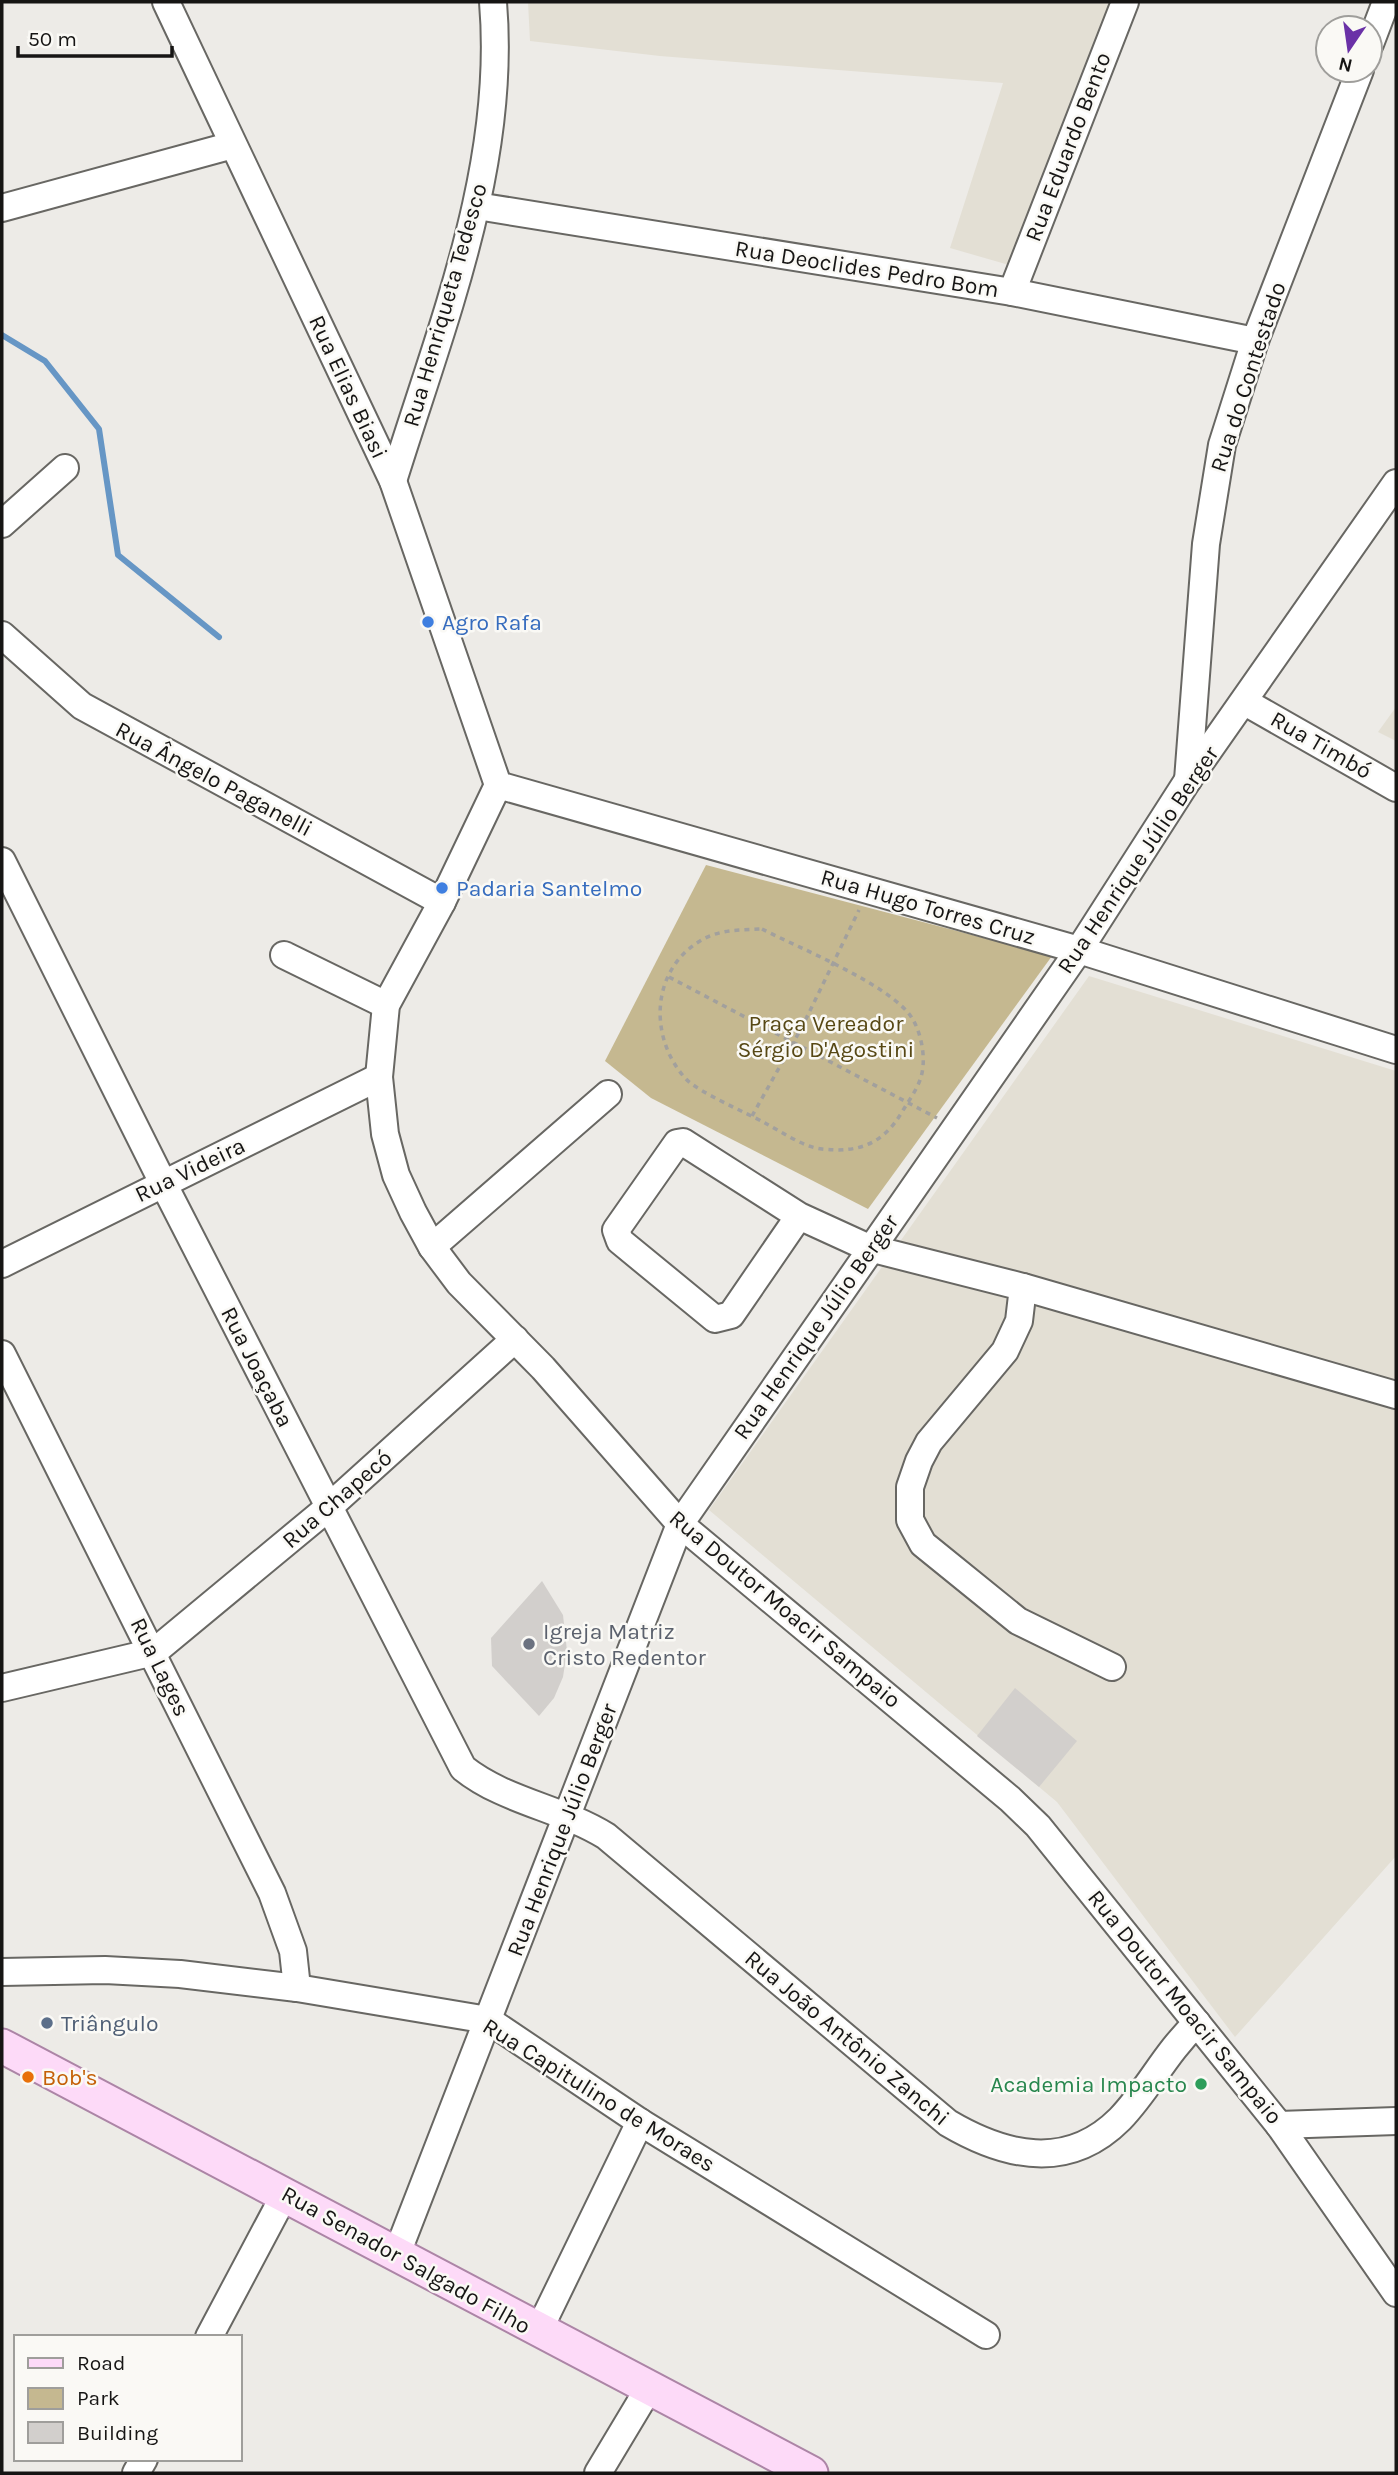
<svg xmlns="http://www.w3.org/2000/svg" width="1398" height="2475" viewBox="0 0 1398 2475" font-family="Karla,sans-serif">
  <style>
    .built { fill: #e3dfd4 }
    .green { fill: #c5b890 }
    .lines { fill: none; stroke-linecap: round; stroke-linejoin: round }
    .stream { stroke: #6696c5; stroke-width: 6 }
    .building { fill: #d2cfcc }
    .minor-casing { stroke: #686763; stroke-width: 30 }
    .major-casing { stroke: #ac85a6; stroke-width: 37 }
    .path { stroke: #a2a09d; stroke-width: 3.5; stroke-dasharray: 5 5; stroke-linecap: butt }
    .minor { stroke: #fff; stroke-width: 26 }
    .major { stroke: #fddaf8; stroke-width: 33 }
    .shop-dot { fill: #3f7fe0; stroke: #faf9f5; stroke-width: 2.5 }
    .worship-dot { fill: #6b7280; stroke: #faf9f5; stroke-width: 2.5 }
    .service-dot { fill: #5c6f8a; stroke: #faf9f5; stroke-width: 2.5 }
    .food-dot { fill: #e8710a; stroke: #faf9f5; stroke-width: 2.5 }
    .leisure-dot { fill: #2e9e5b; stroke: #faf9f5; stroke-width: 2.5 }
    .labels { text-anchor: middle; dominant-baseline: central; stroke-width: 5; stroke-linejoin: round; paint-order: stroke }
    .street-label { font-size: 23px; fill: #161514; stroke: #faf9f5 }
    .shop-label { font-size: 23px; fill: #366cbe; stroke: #faf9f5; text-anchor: start }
    .park-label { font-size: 23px; fill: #574815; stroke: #faf9f5 }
    .worship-label { font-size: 23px; fill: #5b616d; stroke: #faf9f5; text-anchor: start }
    .service-label { font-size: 23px; fill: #4e5e75; stroke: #faf9f5; text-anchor: start }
    .food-label { font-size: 23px; fill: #c56008; stroke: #faf9f5; text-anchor: start }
    .leisure-label { font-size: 23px; fill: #27864d; stroke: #faf9f5; text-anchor: end }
  </style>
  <rect width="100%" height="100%" fill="#edebe7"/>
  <g class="built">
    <polygon points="528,2 1112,2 1009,265 950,248 1003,83 660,56 530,41"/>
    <polygon points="1396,707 1396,741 1378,732"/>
    <polygon points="1089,976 1396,1071 1396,1856 1235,2037 1057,1802 709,1510"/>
  </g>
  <polygon class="green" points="706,865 1052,956 868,1209 651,1098 605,1061"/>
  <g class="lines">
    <polyline class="stream" points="2,335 45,361 99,429 118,555 219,637"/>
  </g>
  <g class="building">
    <polygon points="542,1581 563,1615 567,1651 563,1677 554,1698 539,1716 492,1666 491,1638"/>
    <polygon points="1015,1688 1077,1741 1039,1787 977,1736"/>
  </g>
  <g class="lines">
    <defs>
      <g id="minor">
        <polyline points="166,2 393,481 498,785"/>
        <polyline points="1370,44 1386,2"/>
        <polyline points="477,206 1012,292 1255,341"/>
        <polyline points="2,208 233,145"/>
        <polyline points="1012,292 1125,2"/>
        <path d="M393 481C441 326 507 167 493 2"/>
        <polyline points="2,524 65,468"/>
        <polyline points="2,635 82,706 442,902"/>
        <polyline points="1245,702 1396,788"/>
        <polyline points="1188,780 1206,544 1222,445 1255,341 1360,70"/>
        <polyline points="498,785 442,902 386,1005 379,1077 385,1134 396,1175 413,1212 432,1247 459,1283 543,1368 680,1524 1010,1799 1038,1826 1279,2125 1396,2293"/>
        <polyline points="498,785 1079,950 1396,1050"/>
        <path d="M2 861 163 1183 463 1768C504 1801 561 1808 606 1836L948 2123C1004 2156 1067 2172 1120 2119 1149 2089 1165 2053 1197 2023"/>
        <polyline points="284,955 386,1005"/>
        <polyline points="799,1216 731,1315 715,1319 620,1241 616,1230 677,1143 683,1142 799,1216 869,1248 1023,1287 1019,1321 1005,1351 929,1442 919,1461 910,1487 910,1520 923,1544 1018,1621 1112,1667"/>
        <polyline points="432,1247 608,1094"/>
        <polyline points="2,1264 379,1077"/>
        <polyline points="1023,1287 1396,1395"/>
        <polyline points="2,1354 272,1893 293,1951 297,1988"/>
        <polyline points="2,1688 154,1652 329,1507 515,1339"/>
        <polyline points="2,1972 105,1970 180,1974 297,1988 488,2020 640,2122 986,2335"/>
        <polyline points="1279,2125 1396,2121"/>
        <polyline points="396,2256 680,1524 1079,950 1188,780 1396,483"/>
        <polyline points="538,2332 640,2122"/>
        <polyline points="209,2337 285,2194"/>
        <polyline points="136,2473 144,2459"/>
        <polyline points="598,2473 649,2388"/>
      </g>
      <polyline id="major" points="2,2046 811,2473"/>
    </defs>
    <use href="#minor" class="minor-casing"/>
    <use href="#major" class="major-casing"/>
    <g class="path">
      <path d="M762 929C799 948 891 985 912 1018 922 1034 927 1062 920 1080 916 1091 908 1102 902 1112 883 1144 859 1153 822 1149 803 1147 782 1132 765 1123 747 1113 698 1092 686 1079 649 1039 650 971 700 941 719 929 741 930 762 929Z"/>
      <polyline points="669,977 937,1118"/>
      <polyline points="752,1116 802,1027 859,910"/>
    </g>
    <use href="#minor" class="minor"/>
    <use href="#major" class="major"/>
  </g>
  <g class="shop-dot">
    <circle cx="428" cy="622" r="7"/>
    <circle cx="442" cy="888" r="7"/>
  </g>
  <circle class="worship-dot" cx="529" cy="1644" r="7"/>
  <circle class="service-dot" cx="47" cy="2023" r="7"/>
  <circle class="food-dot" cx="28" cy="2077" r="7"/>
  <circle class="leisure-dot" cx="1201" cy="2084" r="7"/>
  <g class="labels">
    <g class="street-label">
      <text transform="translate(1068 147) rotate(-69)">Rua Eduardo Bento</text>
      <text transform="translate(867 269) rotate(9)">Rua Deoclides Pedro Bom</text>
      <text transform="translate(445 305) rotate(-74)">Rua Henriqueta Tedesco</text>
      <text transform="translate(1248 377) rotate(-72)">Rua do Contestado</text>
      <text transform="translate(348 387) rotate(65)">Rua Elias Biasi</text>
      <text transform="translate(1321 745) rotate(30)">Rua Timbó</text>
      <text transform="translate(214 779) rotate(28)">Rua Ângelo Paganelli</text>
      <text transform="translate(1138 860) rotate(-56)">Rua Henrique Júlio Berger</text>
      <text transform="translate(928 907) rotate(16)">Rua Hugo Torres Cruz</text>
      <text transform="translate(190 1170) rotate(-26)">Rua Videira</text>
      <text transform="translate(816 1327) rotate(-55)">Rua Henrique Júlio Berger</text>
      <text transform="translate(257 1367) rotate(63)">Rua Joaçaba</text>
      <text transform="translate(337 1499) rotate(-41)">Rua Chapecó</text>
      <text transform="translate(785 1609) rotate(40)">Rua Doutor Moacir Sampaio</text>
      <text transform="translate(160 1667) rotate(64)">Rua Lages</text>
      <text transform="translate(562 1830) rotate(-69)">Rua Henrique Júlio Berger</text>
      <text transform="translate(1185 2007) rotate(51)">Rua Doutor Moacir Sampaio</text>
      <text transform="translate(847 2038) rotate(40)">Rua João Antônio Zanchi</text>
      <text transform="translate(599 2095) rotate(32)">Rua Capitulino de Moraes</text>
      <text transform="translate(406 2260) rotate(29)">Rua Senador Salgado Filho</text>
    </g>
    <g class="shop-label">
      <text x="442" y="622">Agro Rafa</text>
      <text x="456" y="888">Padaria Santelmo</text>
    </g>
    <g class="park-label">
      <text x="826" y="1023">Praça Vereador<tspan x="826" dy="26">Sérgio D'Agostini</tspan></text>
    </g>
    <g class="worship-label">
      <text x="543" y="1631">Igreja Matriz<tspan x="543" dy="26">Cristo Redentor</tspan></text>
    </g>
    <g class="service-label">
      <text x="61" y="2023">Triângulo</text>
    </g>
    <g class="food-label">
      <text x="42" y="2077">Bob's</text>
    </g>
    <g class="leisure-label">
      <text x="1187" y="2084">Academia Impacto</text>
    </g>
  </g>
  <rect width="1398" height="2475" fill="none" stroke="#161514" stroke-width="7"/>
  <rect x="14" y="2335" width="228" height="126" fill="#faf9f5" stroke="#9f9e9b" stroke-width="2"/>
  <rect x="28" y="2358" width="35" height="10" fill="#fddaf8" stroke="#9f9e9b" stroke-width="2"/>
  <text x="77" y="2370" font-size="21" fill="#161514">Road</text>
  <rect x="28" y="2388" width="35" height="21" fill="#c5b890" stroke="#9f9e9b" stroke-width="2"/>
  <text x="77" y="2405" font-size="21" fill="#161514">Park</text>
  <rect x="28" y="2422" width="35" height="21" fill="#d2cfcc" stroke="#9f9e9b" stroke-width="2"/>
  <text x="77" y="2440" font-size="21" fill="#161514">Building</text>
  <g transform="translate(1349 49) rotate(193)"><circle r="33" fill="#faf9f5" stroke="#9f9e9b" stroke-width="2"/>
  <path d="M0-5L12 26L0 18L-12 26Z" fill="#6a31a7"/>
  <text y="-10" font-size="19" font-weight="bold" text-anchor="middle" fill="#161514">N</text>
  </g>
  <path d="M18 46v10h154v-10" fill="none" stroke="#161514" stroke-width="3.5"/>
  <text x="28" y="46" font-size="21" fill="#161514" stroke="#faf9f5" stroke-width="5" paint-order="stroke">50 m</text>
</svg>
